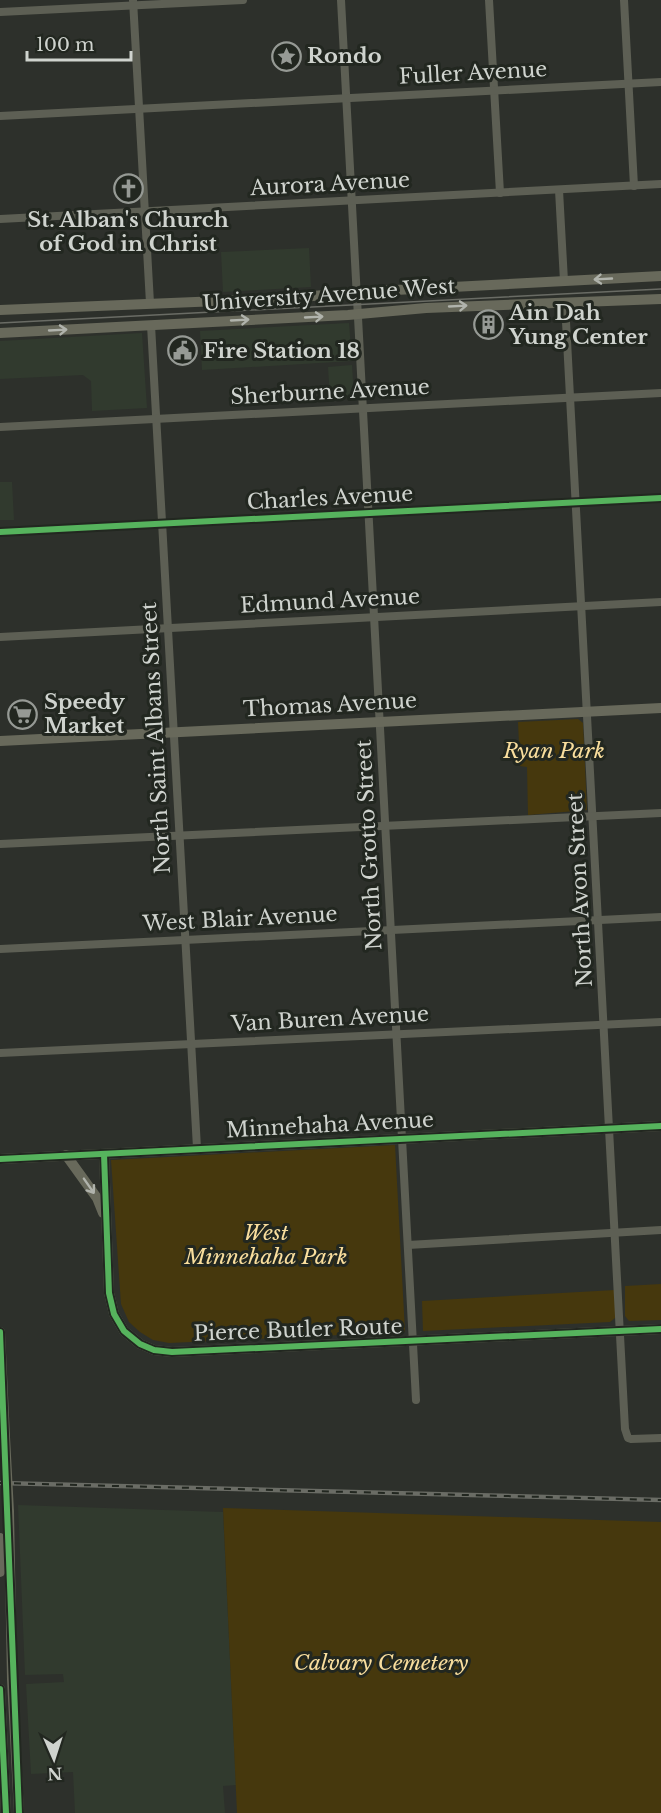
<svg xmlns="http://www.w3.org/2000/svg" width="661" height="1813" viewBox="0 0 661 1813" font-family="'Libre Baskerville',serif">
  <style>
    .built { fill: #313a2e }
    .green { fill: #46380d }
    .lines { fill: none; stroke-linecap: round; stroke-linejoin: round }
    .street { stroke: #5d5f54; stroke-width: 8 }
    .secondary { stroke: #68695b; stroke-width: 10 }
    .tram { stroke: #6a6c65; stroke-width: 1.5 }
    .rail-casing { stroke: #6a6c65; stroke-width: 4.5 }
    .rail { stroke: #222720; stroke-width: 2; stroke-dasharray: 7; stroke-linecap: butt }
    .secondary-bridge { stroke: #68695b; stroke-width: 10 }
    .cycleway-casing { stroke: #222720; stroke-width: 10 }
    .cycleway { stroke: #56b35d; stroke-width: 6 }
    .oneway { stroke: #b0b3ac }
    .labels { text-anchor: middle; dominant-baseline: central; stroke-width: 6; stroke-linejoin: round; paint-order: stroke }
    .poi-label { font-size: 21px; font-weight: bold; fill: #cfd3ce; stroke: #222720; text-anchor: start }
    .street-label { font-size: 21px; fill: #cfd3ce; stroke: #222720 }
    .park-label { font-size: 21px; font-style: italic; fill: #f9de9d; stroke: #222720 }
  </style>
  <rect width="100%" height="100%" fill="#2d302b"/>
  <g class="built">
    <polygon points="309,248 311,287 223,292 221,252"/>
    <polygon points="349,323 352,361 202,370 200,331"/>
    <polygon points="142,333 147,408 92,411 91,381 83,375 0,379 0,341"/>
    <polygon points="352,365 354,397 330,399 328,367"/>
    <polygon points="0,482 12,482 14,520 0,520"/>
    <polygon points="18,1505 223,1512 236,1785 223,1786 225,1813 75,1813 73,1772 31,1774 26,1684 64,1682 63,1674 25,1675"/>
  </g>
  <g class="green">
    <polygon points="578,719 583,723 587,810 528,815 527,767 520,766 518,722"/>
    <polygon points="395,1145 405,1332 169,1343 153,1340 140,1332 129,1322 121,1304 111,1160"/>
    <polygon points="661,1284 661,1320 629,1321 625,1316 625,1286"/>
    <polygon points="615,1290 615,1318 610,1322 423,1331 422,1301"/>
    <polygon points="223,1508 661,1522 661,1813 237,1813"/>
  </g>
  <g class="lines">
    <g class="street">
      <polyline points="133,0 150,303"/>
      <polyline points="341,0 416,1400"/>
      <polyline points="489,0 500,193"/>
      <polyline points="624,0 634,186"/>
      <polyline points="0,12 243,0"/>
      <polyline points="0,116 661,82"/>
      <polyline points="559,190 564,281"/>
      <polyline points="0,219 661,184"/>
      <polyline points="565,303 625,1429 628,1438 631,1439 661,1438"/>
      <polyline points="151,325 197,1148"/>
      <polyline points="0,427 661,393"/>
      <polyline points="0,532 661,498"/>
      <polyline points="0,637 661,602"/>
      <polyline points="0,844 661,813"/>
      <polyline points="0,949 661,917"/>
      <polyline points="0,1053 661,1022"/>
      <polyline points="408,1245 661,1230"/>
    </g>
    <g class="secondary">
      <polyline points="0,310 291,298 357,292 661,276"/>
      <polyline points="0,333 348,315 426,308 661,299"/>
      <polyline points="0,741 661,708"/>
      <polyline points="104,1154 109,1293 114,1314 124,1331 140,1344 154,1350 172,1352 661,1329"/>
      <polyline points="66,1155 97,1198 103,1213"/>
      <polyline points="0,1159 661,1126"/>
      <polyline points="0,1332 5,1437"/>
      <polyline points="9,1512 12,1679 19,1813"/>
      <polyline points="0,1538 0,1572"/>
      <polyline points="0,1689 6,1813"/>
    </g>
    <polyline class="tram" points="0,323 661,289"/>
    <defs>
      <polyline id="rail" points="0,1483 661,1500"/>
    </defs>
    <use href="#rail" class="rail-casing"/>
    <use href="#rail" class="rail"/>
    <polyline class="secondary-bridge" points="5,1437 9,1512"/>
    <defs>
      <g id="cycleway">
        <polyline points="0,532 661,498"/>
        <polyline points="104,1154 109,1293 114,1314 124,1331 140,1344 154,1350 172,1352 661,1329"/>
        <polyline points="0,1159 661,1126"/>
        <polyline points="0,1332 19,1813"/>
        <polyline points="0,1689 6,1813"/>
      </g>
    </defs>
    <use href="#cycleway" class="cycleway-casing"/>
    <use href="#cycleway" class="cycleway"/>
  </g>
  <defs><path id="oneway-shaft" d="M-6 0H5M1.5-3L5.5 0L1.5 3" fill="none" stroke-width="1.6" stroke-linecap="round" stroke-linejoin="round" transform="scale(1.5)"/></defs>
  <g class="oneway">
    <use href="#oneway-shaft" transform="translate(603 279) rotate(177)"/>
    <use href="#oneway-shaft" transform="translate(458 306) rotate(-3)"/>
    <use href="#oneway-shaft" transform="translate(314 317) rotate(-3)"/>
    <use href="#oneway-shaft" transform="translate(240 320) rotate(-3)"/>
    <use href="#oneway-shaft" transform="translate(58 330) rotate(-3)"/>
    <use href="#oneway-shaft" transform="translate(89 1186) rotate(55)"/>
  </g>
  <defs>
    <symbol id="sight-ring" viewBox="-11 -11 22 22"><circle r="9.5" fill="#222720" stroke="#969a95" stroke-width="1.5"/><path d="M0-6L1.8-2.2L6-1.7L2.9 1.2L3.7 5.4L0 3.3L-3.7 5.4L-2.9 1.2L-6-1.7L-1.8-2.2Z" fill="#969a95"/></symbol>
    <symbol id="church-ring" viewBox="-11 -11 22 22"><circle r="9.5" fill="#222720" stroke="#969a95" stroke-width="1.5"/><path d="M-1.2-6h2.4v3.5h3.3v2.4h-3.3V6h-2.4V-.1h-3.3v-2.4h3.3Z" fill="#969a95"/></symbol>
    <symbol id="building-ring" viewBox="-11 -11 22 22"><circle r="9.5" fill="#222720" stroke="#969a95" stroke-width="1.5"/><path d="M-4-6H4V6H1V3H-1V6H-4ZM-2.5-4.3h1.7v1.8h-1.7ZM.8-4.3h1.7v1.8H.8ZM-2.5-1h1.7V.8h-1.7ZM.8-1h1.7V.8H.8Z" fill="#969a95"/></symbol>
    <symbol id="civic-ring" viewBox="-11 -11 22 22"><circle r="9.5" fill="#222720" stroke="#969a95" stroke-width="1.5"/><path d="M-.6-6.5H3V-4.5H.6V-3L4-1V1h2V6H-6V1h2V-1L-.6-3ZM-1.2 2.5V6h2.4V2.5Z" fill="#969a95"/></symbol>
    <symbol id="supermarket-ring" viewBox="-11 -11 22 22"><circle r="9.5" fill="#222720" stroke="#969a95" stroke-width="1.5"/><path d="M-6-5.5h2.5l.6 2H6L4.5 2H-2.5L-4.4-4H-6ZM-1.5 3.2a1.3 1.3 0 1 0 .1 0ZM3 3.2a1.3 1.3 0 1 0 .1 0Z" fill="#969a95"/></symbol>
  </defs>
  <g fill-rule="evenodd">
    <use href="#sight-ring" x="270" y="40" width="33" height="33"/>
    <use href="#church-ring" x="112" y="172" width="33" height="33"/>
    <use href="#building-ring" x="472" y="308" width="33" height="33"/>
    <use href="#civic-ring" x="166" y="334" width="33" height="33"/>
    <use href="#supermarket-ring" x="6" y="698" width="33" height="33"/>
  </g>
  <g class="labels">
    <g class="poi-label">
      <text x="307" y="56">Rondo</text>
      <text x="128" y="220" text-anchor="middle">St. Alban's Church<tspan x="128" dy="24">of God in Christ</tspan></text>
      <text x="509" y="313">Ain Dah<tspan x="509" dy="24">Yung Center</tspan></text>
      <text x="203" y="351">Fire Station 18</text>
      <text x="44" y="702">Speedy<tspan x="44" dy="24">Market</tspan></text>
    </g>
    <g class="street-label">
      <text transform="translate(473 73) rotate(-3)">Fuller Avenue</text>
      <text transform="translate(330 184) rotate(-3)">Aurora Avenue</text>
      <text transform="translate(329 295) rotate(-4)">University Avenue West</text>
      <text transform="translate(330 392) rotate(-3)">Sherburne Avenue</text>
      <text transform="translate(330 498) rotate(-3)">Charles Avenue</text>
      <text transform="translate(330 601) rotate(-3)">Edmund Avenue</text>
      <text transform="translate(330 705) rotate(-3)">Thomas Avenue</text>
      <text transform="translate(156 738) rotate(-93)">North Saint Albans Street</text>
      <text transform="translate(369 845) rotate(-93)">North Grotto Street</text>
      <text transform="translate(580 890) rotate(-93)">North Avon Street</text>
      <text transform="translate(240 919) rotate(-3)">West Blair Avenue</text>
      <text transform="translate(330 1019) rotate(-3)">Van Buren Avenue</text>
      <text transform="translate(330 1125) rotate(-3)">Minnehaha Avenue</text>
      <text transform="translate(298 1330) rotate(-2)">Pierce Butler Route</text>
    </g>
    <g class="park-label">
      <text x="554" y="751">Ryan Park</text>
      <text x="266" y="1233">West<tspan x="266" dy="24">Minnehaha Park</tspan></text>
      <text x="381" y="1663">Calvary Cemetery</text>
    </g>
  </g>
  <g transform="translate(54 1759) rotate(177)" stroke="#222720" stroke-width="4.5" paint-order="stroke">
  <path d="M0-4.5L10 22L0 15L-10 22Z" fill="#cfd3ce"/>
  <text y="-9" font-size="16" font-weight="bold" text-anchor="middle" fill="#cfd3ce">N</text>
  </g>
  <path d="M27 51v9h104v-9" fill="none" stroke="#cfd3ce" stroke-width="3"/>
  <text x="36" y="51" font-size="18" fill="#cfd3ce" stroke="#222720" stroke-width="4.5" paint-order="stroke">100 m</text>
</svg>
